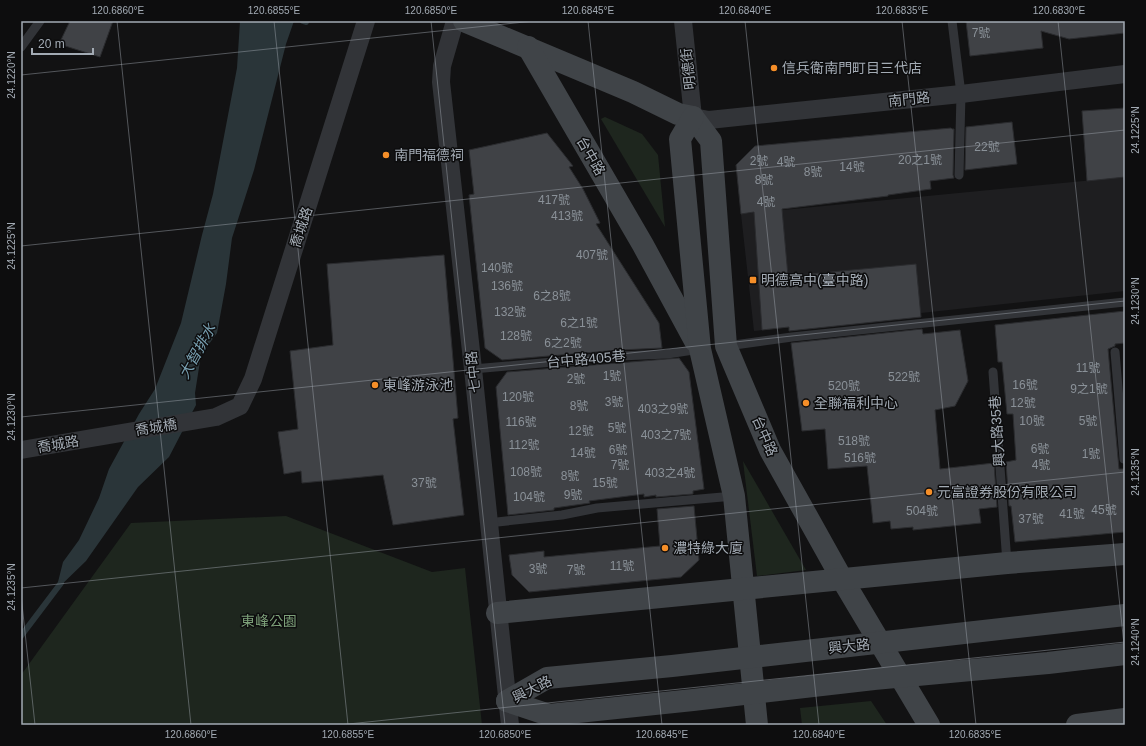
<svg xmlns="http://www.w3.org/2000/svg" width="1146" height="746" viewBox="0 0 1146 746" font-family="Helvetica,'Noto Sans TC',sans-serif">
  <style>
    .built { fill: #1e1e20 }
    .green { fill: #1e261e }
    .water { fill: #2a3539 }
    .lines { fill: none; stroke-linecap: round; stroke-linejoin: round }
    .stream { stroke: #2a3539; stroke-width: 6 }
    .building { fill: #404246; stroke: #2b2c2f }
    .lane { stroke: #323438; stroke-width: 9 }
    .street { stroke: #323438; stroke-width: 18 }
    .secondary { stroke: #404448; stroke-width: 22 }
    .ticks { fill: none; stroke: #a3abb4; stroke-width: 1; stroke-opacity: 0.45 }
    .poi-dot { fill: #f58e28; stroke: #0d0d0e; stroke-width: 1.5 }
    .labels { text-anchor: middle; dominant-baseline: central; stroke-width: 3; stroke-linejoin: round; paint-order: stroke }
    .number-label { font-size: 12px; fill: #8a9198 }
    .poi-label { font-size: 14px; fill: #a3abb4; stroke: #0d0d0e; text-anchor: start }
    .street-label { font-size: 14px; fill: #a3abb4; stroke: #0d0d0e }
    .park-label { font-size: 14px; fill: #7da079; stroke: #0d0d0e }
    .water-label { font-size: 15px; font-style: italic; fill: #789fb0; stroke: #0d0d0e }
    .neatline { fill: none; stroke: #a3abb4; stroke-width: 1.5 }
    .ticks-label { font-size: 10px; text-anchor: middle; fill: #a3abb4 }
  </style>
  <rect width="100%" height="100%" fill="#121213"/>
  <polygon class="built" points="1125,177 1125,291 754,331 741,214"/>
  <g class="green">
    <polygon points="605,117 642,134 658,155 665,227 601,119"/>
    <polygon points="743,461 806,570 757,576"/>
    <polygon points="286,516 432,572 465,568 482,725 21,725 21,675 131,523"/>
    <polygon points="871,701 887,725 802,725 800,708"/>
  </g>
  <polygon class="water" points="240,21 294,21 286,44 254,170 232,238 226,284 217,333 201,355 195,393 196,405 169,457 138,487 86,561 56,590 63,562 79,540 99,498 109,469 139,414 155,389 181,323 202,235 213,194 237,68"/>
  <g class="lines">
    <g class="stream">
      <polyline points="303,21 306,22"/>
      <polyline points="21,636 61,583"/>
    </g>
  </g>
  <g class="building">
    <polygon points="70,21 113,21 100,57 59,44"/>
    <polygon points="966,21 1125,21 1125,33 1069,39 1041,31 1043,48 970,56"/>
    <polygon points="1125,108 1125,177 1087,181 1082,111"/>
    <polygon points="1012,122 1017,164 965,170 966,127"/>
    <polygon points="951,128 952,129 954,129 953,175 954,178 930,181 931,189 888,195 888,196 782,209 788,276 916,264 921,317 789,331 789,327 762,330 754,212 741,214 736,165 755,146"/>
    <polygon points="547,133 573,166 569,167 583,189 600,223 596,224 659,323 662,348 619,350 502,360 485,348 469,195 474,194 469,150"/>
    <polygon points="444,255 458,418 453,419 464,515 393,525 383,475 302,483 301,471 284,474 278,432 298,429 290,351 333,345 327,264"/>
    <polygon points="1125,311 1125,343 1115,344 1115,346 1108,349 1119,469 1125,469 1125,532 1015,542 1011,506 1009,506 1006,462 1016,460 1013,414 1007,414 1002,362 998,362 995,325"/>
    <polygon points="922,329 923,334 960,330 968,381 955,406 935,410 940,469 994,463 997,507 979,509 981,523 913,530 913,527 891,529 890,521 873,523 867,466 828,469 825,429 802,431 791,343"/>
    <polygon points="679,358 689,372 704,489 693,491 693,494 656,497 656,495 644,497 644,494 589,501 590,503 554,508 554,510 508,515 496,387 507,372"/>
    <polygon points="694,506 699,560 681,577 529,592 512,575 509,555 544,551 544,557 660,546 657,509"/>
  </g>
  <g class="lines">
    <g class="lane">
      <polyline points="952,21 961,94 959,175"/>
      <polyline points="21,47 40,21"/>
      <polyline points="727,346 792,337 1125,302"/>
      <polyline points="1115,352 1124,459 1125,459"/>
      <polyline points="473,369 620,356 667,354 700,349"/>
      <polyline points="993,372 1007,563"/>
      <polyline points="488,523 562,515 597,508 734,496"/>
    </g>
    <g class="street">
      <polyline points="455,21 442,66 441,82 473,369 510,725"/>
      <polyline points="683,21 693,117 709,120 961,94 1125,74"/>
      <polyline points="21,450 216,417 240,406 253,379 366,21"/>
    </g>
    <g class="secondary">
      <polyline points="464,21 633,92 678,114 693,117 711,141 726,346 770,450 842,579 929,725"/>
      <polyline points="528,47 643,245 695,341"/>
      <polyline points="693,117 680,139 700,349 734,496 757,725"/>
      <polyline points="497,613 1007,563 1125,554"/>
      <polyline points="507,701 547,678 672,666 1125,615"/>
      <polyline points="507,701 549,715 693,700 874,679 1048,663 1125,654"/>
      <polyline points="1077,725 1125,719"/>
    </g>
  </g>
  <path class="ticks" d="M117 21 191 725M274 21 348 725M431 21 505 725M588 21 662 725M745 21 819 725M902 21 976 725M1058 21 1125 654M21 75 534 21M21 246 1125 130M21 417 1125 301M21 588 1125 472M21 595 35 725M339 725 1125 642"/>
  <g class="poi-dot">
    <circle cx="774" cy="68" r="4"/>
    <circle cx="386" cy="155" r="4"/>
    <rect x="749" y="276" width="8" height="8" rx="2"/>
    <circle cx="375" cy="385" r="4"/>
    <circle cx="806" cy="403" r="4"/>
    <circle cx="929" cy="492" r="4"/>
    <circle cx="665" cy="548" r="4"/>
  </g>
  <g class="labels">
    <g class="number-label">
      <text x="981" y="33">7號</text>
      <text x="987" y="147">22號</text>
      <text x="920" y="160">20之1號</text>
      <text x="759" y="161">2號</text>
      <text x="786" y="162">4號</text>
      <text x="852" y="167">14號</text>
      <text x="813" y="172">8號</text>
      <text x="764" y="180">8號</text>
      <text x="554" y="200">417號</text>
      <text x="766" y="202">4號</text>
      <text x="567" y="216">413號</text>
      <text x="592" y="255">407號</text>
      <text x="497" y="268">140號</text>
      <text x="507" y="286">136號</text>
      <text x="552" y="296">6之8號</text>
      <text x="510" y="312">132號</text>
      <text x="579" y="323">6之1號</text>
      <text x="516" y="336">128號</text>
      <text x="563" y="343">6之2號</text>
      <text x="1088" y="368">11號</text>
      <text x="612" y="376">1號</text>
      <text x="904" y="377">522號</text>
      <text x="576" y="379">2號</text>
      <text x="1025" y="385">16號</text>
      <text x="844" y="386">520號</text>
      <text x="1089" y="389">9之1號</text>
      <text x="518" y="397">120號</text>
      <text x="614" y="402">3號</text>
      <text x="1023" y="403">12號</text>
      <text x="579" y="406">8號</text>
      <text x="663" y="409">403之9號</text>
      <text x="1032" y="421">10號</text>
      <text x="1088" y="421">5號</text>
      <text x="521" y="422">116號</text>
      <text x="617" y="428">5號</text>
      <text x="581" y="431">12號</text>
      <text x="666" y="435">403之7號</text>
      <text x="854" y="441">518號</text>
      <text x="524" y="445">112號</text>
      <text x="1040" y="449">6號</text>
      <text x="618" y="450">6號</text>
      <text x="583" y="453">14號</text>
      <text x="1091" y="454">1號</text>
      <text x="860" y="458">516號</text>
      <text x="620" y="465">7號</text>
      <text x="1041" y="465">4號</text>
      <text x="526" y="472">108號</text>
      <text x="670" y="473">403之4號</text>
      <text x="570" y="476">8號</text>
      <text x="424" y="483">37號</text>
      <text x="605" y="483">15號</text>
      <text x="573" y="495">9號</text>
      <text x="529" y="497">104號</text>
      <text x="1104" y="510">45號</text>
      <text x="922" y="511">504號</text>
      <text x="1072" y="514">41號</text>
      <text x="1031" y="519">37號</text>
      <text x="622" y="566">11號</text>
      <text x="538" y="569">3號</text>
      <text x="576" y="570">7號</text>
    </g>
    <g class="poi-label">
      <text x="782" y="68">信兵衛南門町目三代店</text>
      <text x="394" y="155">南門福德祠</text>
      <text x="761" y="280">明德高中(臺中路)</text>
      <text x="383" y="385">東峰游泳池</text>
      <text x="814" y="403">全聯福利中心</text>
      <text x="937" y="492">元富證券股份有限公司</text>
      <text x="673" y="548">濃特綠大廈</text>
    </g>
    <g class="street-label">
      <text transform="translate(688 69) rotate(-96)">明德街</text>
      <text transform="translate(909 99) rotate(-6)">南門路</text>
      <text transform="translate(591 156) rotate(60)">台中路</text>
      <text transform="translate(301 227) rotate(-72)">喬城路</text>
      <text transform="translate(586 359) rotate(-5)">台中路405巷</text>
      <text transform="translate(473 372) rotate(-96)">七中路</text>
      <text transform="translate(156 427) rotate(-9)">喬城橋</text>
      <text transform="translate(997 431) rotate(-94)">興大路35巷</text>
      <text transform="translate(765 436) rotate(66)">台中路</text>
      <text transform="translate(58 444) rotate(-10)">喬城路</text>
      <text transform="translate(849 646) rotate(-6)">興大路</text>
      <text transform="translate(532 689) rotate(-27)">興大路</text>
    </g>
    <g class="park-label">
      <text x="269" y="621">東峰公園</text>
    </g>
    <g class="water-label">
      <text transform="translate(197 351) rotate(-61)">大智排水</text>
    </g>
  </g>
  <rect width="1146" height="746" fill="none" stroke="#0d0d0e" stroke-width="44"/>
  <path d="M32 48v6h61v-6" fill="none" stroke="#a3abb4" stroke-width="2"/>
  <text x="38" y="48" font-size="12" fill="#a3abb4" stroke="#0d0d0e" stroke-width="3" paint-order="stroke">20 m</text>
  <rect x="22" y="22" width="1102" height="702" class="neatline"/>
  <g class="ticks-label">
    <text x="118" y="14">120.6860°E</text>
    <text x="274" y="14">120.6855°E</text>
    <text x="431" y="14">120.6850°E</text>
    <text x="588" y="14">120.6845°E</text>
    <text x="745" y="14">120.6840°E</text>
    <text x="902" y="14">120.6835°E</text>
    <text x="1059" y="14">120.6830°E</text>
    <text transform="translate(11 75) rotate(-90)" y="4">24.1220°N</text>
    <text transform="translate(1135 130) rotate(-90)" y="4">24.1225°N</text>
    <text transform="translate(11 246) rotate(-90)" y="4">24.1225°N</text>
    <text transform="translate(1135 301) rotate(-90)" y="4">24.1230°N</text>
    <text transform="translate(11 417) rotate(-90)" y="4">24.1230°N</text>
    <text transform="translate(1135 472) rotate(-90)" y="4">24.1235°N</text>
    <text transform="translate(11 587) rotate(-90)" y="4">24.1235°N</text>
    <text transform="translate(1135 642) rotate(-90)" y="4">24.1240°N</text>
    <text x="191" y="738">120.6860°E</text>
    <text x="348" y="738">120.6855°E</text>
    <text x="505" y="738">120.6850°E</text>
    <text x="662" y="738">120.6845°E</text>
    <text x="819" y="738">120.6840°E</text>
    <text x="975" y="738">120.6835°E</text>
  </g>
</svg>
